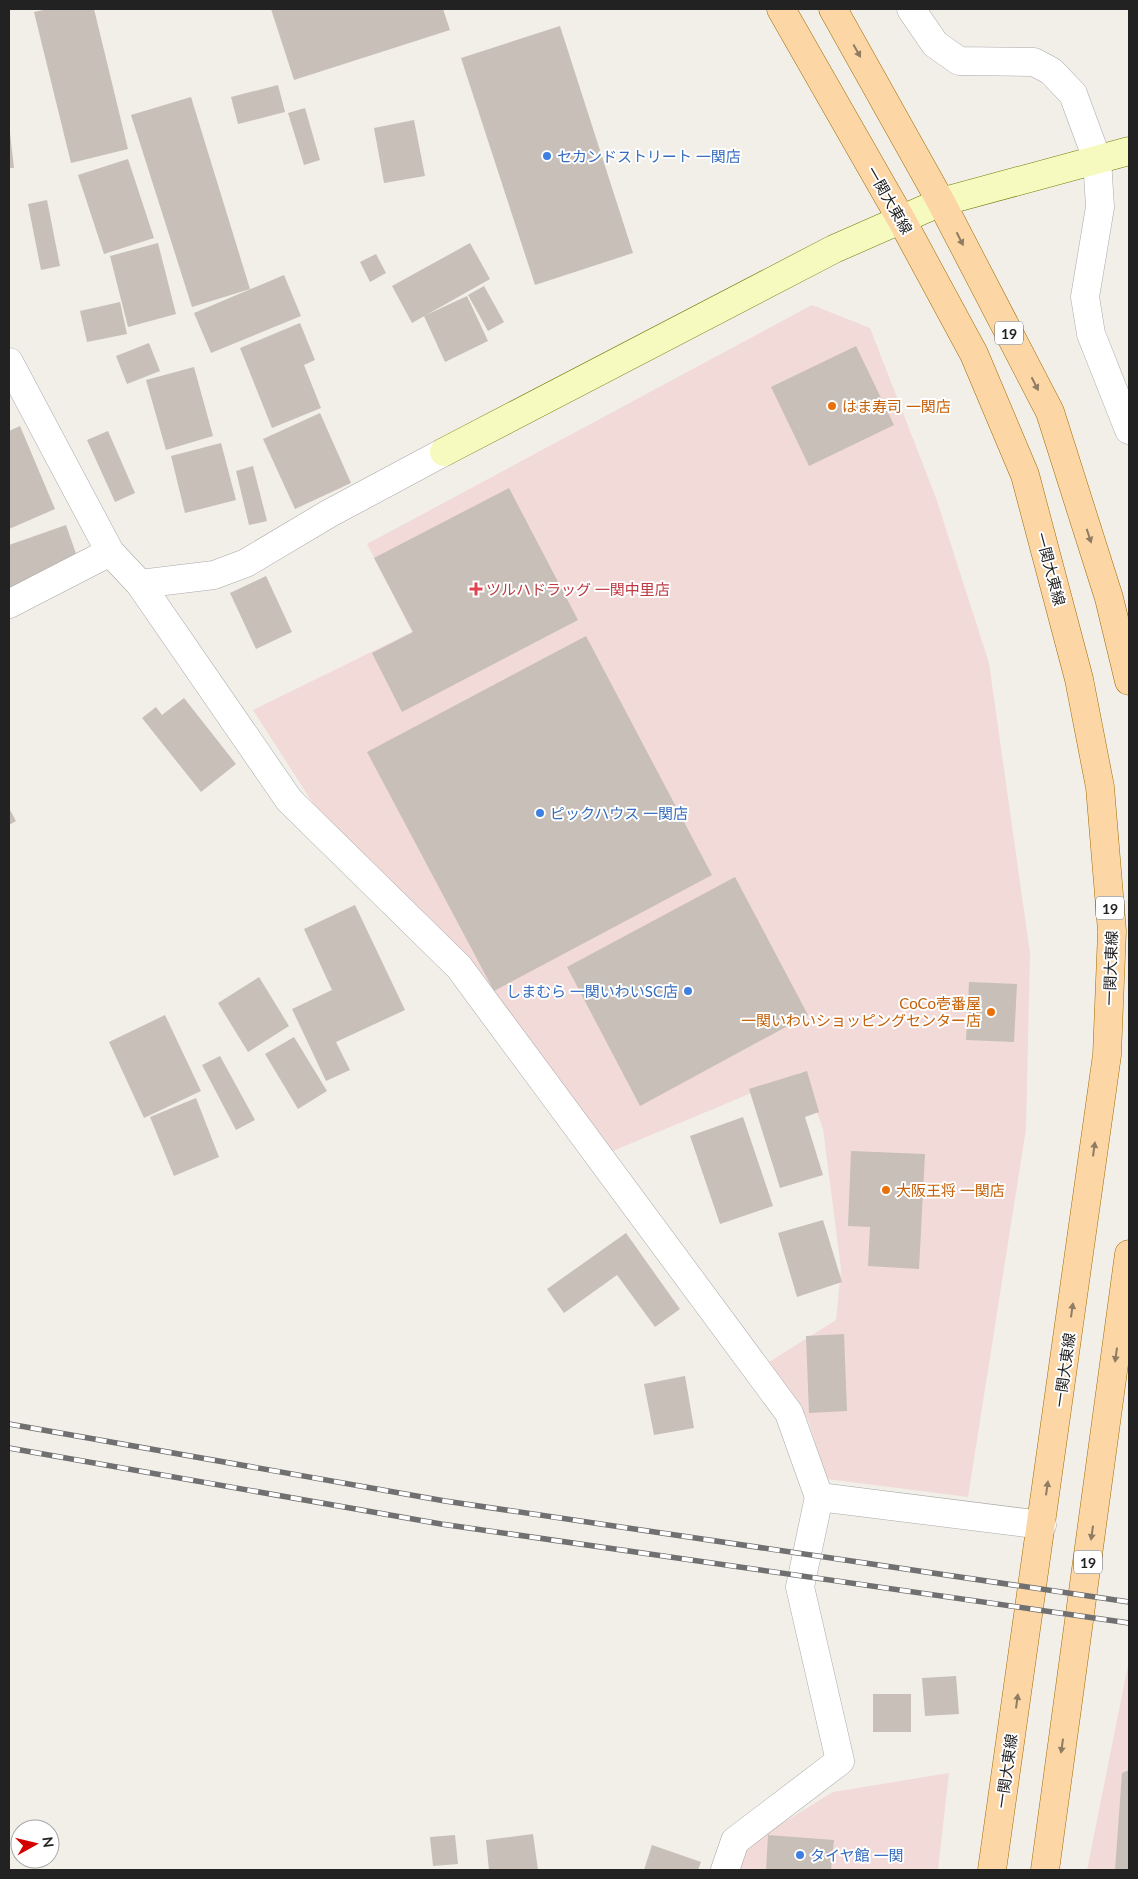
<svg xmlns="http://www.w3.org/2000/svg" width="1138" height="1879" viewBox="0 0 1138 1879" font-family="Lato,'Noto Sans JP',sans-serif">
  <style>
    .commercial { fill: #f2dad9 }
    .building { fill: #c7bfb8 }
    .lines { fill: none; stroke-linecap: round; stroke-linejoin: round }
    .street-casing { stroke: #a9a9a9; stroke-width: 29 }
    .secondary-casing { stroke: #707d05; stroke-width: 29 }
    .primary-casing { stroke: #a06b00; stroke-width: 29 }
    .street { stroke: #fff; stroke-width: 28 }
    .secondary { stroke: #f7fabf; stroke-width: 28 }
    .primary { stroke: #fcd6a4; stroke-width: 28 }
    .rail-casing { stroke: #707070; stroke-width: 5.5 }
    .rail { stroke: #fff; stroke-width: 4; stroke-dasharray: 11; stroke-linecap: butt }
    .oneway { fill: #8f7c63 }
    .shop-dot { fill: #3f7fe0; stroke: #fff; stroke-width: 2 }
    .food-dot { fill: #e8710a; stroke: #fff; stroke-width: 2 }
    .health-dot { fill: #e0444e; stroke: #fff; stroke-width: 2 }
    .labels { text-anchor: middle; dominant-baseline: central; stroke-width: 4; stroke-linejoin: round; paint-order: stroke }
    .shield { fill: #fff; stroke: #646464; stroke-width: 1 }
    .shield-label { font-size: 14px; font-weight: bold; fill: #222 }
    .shop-label { font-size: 15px; fill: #366cbe; stroke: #fff; text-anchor: start }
    .street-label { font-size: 15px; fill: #222; stroke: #fff }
    .food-label { font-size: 15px; fill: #c56008; stroke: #fff; text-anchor: start }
    .health-label { font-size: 15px; fill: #be3a42; stroke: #fff; text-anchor: start }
  </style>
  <rect width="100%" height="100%" fill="#f2efe9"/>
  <g class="commercial">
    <polygon points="812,305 870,328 936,498 989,663 1030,953 1026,1129 968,1497 827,1479 808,1420 769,1362 836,1320 841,1269 823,1129 802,1072 608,1153 316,808 253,710 412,632 367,544"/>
    <polygon points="1129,1660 1129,1870 1087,1870"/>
    <polygon points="949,1773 938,1870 739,1870 747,1845 833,1792"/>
  </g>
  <g class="building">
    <polygon points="48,9 94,9 128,149 71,163 34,12"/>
    <polygon points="271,9 443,9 450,30 294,80"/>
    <polygon points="560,26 633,253 535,285 461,58"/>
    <polygon points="278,85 285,112 238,124 231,97"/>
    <polygon points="191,97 250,289 192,307 131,115"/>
    <polygon points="305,108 320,160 304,165 288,113"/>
    <polygon points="414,120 425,176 384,183 374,128"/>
    <polygon points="10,133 14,168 9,168 9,134"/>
    <polygon points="128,159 154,238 104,254 78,175"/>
    <polygon points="47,200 60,266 41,270 28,204"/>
    <polygon points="158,243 176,314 128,327 110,256"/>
    <polygon points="470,243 490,279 412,323 392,286"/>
    <polygon points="376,254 386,273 370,282 360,262"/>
    <polygon points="284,275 301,316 211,353 194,313"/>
    <polygon points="484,286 504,322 488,331 468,295"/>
    <polygon points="467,296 488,341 445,362 424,316"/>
    <polygon points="120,302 127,334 87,342 80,311"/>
    <polygon points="300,323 315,360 304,365 321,408 272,428 240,348"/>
    <polygon points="149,343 160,371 127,384 116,356"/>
    <polygon points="856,346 894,425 809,466 771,387"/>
    <polygon points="194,367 213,436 166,450 146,380"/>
    <polygon points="320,413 351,483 295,509 263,439"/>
    <polygon points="20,426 55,509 9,529 9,431"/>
    <polygon points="108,431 135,493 115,502 87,440"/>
    <polygon points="221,443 236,500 185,513 171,456"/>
    <polygon points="253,466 267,521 249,525 236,471"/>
    <polygon points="509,488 578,620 402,712 372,653 413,632 374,558"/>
    <polygon points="66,525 80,565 9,590 9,545"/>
    <polygon points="266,576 292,632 256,649 230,593"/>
    <polygon points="586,636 712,875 494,991 367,752"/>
    <polygon points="184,698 236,764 201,792 142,718 156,707 162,715"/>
    <polygon points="9,808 16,821 9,825"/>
    <polygon points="735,877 808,1015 640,1106 567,967"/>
    <polygon points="355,905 405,1010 336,1042 350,1070 326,1081 292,1009 332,990 304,929"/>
    <polygon points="259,977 289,1026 248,1052 218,1003"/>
    <polygon points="969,982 1017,984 1014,1042 966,1040"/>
    <polygon points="165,1015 201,1091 144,1118 109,1042"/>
    <polygon points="294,1037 327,1091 298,1109 265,1054"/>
    <polygon points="220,1056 255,1120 236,1130 202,1065"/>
    <polygon points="807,1071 819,1112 805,1117 823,1175 780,1188 749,1089"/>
    <polygon points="196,1098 219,1157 174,1176 150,1117"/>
    <polygon points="743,1117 773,1206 720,1224 690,1136"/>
    <polygon points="851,1151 925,1154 919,1269 868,1266 870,1227 848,1226"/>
    <polygon points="823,1220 842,1282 797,1297 778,1233"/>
    <polygon points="626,1233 680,1309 655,1327 617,1275 564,1313 547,1289"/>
    <polygon points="844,1334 847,1411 809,1413 806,1336"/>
    <polygon points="685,1376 694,1428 654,1435 644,1384"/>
    <polygon points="956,1676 959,1714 925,1716 922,1678"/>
    <rect x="873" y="1694" width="38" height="38"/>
    <polygon points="1129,1770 1129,1870 1115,1870 1122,1773"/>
    <polygon points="533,1834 538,1870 489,1870 486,1840"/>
    <polygon points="455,1835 458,1864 433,1866 430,1837"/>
    <polygon points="768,1835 834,1840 831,1870 766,1870"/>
    <polygon points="652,1845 701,1862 698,1870 644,1870"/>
  </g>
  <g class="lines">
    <defs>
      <g id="street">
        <polyline points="911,9 935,44 959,61 1034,62 1051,71 1073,94 1097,159 1100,207 1085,297 1091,334 1129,430"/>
        <polyline points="9,362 110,552 140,584 289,800 459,967 789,1413 819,1497 800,1587 840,1761 735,1841 725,1870"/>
        <polyline points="140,584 214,575 246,563 330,513 444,452"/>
        <polyline points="9,604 110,552"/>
        <polyline points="819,1497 1042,1525"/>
      </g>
      <polyline id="secondary" points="444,452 834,249 941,202 1129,151"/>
      <g id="primary">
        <polyline points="781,9 901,219 974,354 1025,475 1079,679 1100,787 1112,931 1107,1055 992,1870"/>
        <polyline points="833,9 941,202 1050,412 1109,598 1129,681"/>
        <polyline points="1045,1870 1129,1254"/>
      </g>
    </defs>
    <use href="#street" class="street-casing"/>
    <use href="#secondary" class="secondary-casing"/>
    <use href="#primary" class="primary-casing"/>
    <use href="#street" class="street"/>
    <use href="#secondary" class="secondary"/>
    <use href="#primary" class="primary"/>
    <defs>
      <g id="rail">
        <polyline points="9,1424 445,1501 1129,1602"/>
        <polyline points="9,1448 441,1524 1129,1623"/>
      </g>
    </defs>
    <use href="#rail" class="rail-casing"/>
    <use href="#rail" class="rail"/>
  </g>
  <defs><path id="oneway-solid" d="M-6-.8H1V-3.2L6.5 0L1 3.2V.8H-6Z" transform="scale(1.25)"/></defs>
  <g class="oneway">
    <use href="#oneway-solid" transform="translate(857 51) rotate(61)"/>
    <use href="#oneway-solid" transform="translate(960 239) rotate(63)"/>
    <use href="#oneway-solid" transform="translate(1035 384) rotate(63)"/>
    <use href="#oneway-solid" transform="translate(1089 536) rotate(72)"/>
    <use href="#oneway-solid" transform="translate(1094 1149) rotate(-82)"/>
    <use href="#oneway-solid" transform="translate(1072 1310) rotate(-82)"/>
    <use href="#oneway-solid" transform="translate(1116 1355) rotate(98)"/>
    <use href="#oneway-solid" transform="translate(1047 1488) rotate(-82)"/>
    <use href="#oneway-solid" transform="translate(1092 1533) rotate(98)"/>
    <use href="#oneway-solid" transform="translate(1017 1701) rotate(-82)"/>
    <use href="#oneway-solid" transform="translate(1062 1746) rotate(98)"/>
  </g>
  <g class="shop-dot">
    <circle cx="547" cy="156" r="5"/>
    <circle cx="540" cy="813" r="5"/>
    <circle cx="688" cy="991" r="5"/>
    <circle cx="800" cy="1855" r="5"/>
  </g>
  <g class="food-dot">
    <circle cx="832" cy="406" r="5"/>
    <circle cx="991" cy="1012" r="5"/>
    <circle cx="886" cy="1190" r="5"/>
  </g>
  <path class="health-dot" d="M473.5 581.5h5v5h5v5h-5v5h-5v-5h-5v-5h5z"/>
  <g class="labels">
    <g class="shield">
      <rect x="995" y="321.5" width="28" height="23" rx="4"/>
      <rect x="1096" y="896.5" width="28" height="23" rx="4"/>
      <rect x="1074" y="1550.5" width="28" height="23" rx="4"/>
    </g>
    <g class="shield-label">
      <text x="1009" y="333">19</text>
      <text x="1110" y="908">19</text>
      <text x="1088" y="1562">19</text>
    </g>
    <g class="shop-label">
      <text x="557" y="156">セカンドストリート 一関店</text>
      <text x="550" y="813">ピックハウス 一関店</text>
      <text x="678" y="991" text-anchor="end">しまむら 一関いわいSC店</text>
      <text x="810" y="1855">タイヤ館 一関</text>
    </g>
    <g class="street-label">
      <text transform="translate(890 200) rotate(60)">一関大東線</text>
      <text transform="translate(1051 569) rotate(75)">一関大東線</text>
      <text transform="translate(1110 968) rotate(-88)">一関大東線</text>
      <text transform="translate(1064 1370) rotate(-82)">一関大東線</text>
      <text transform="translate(1006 1771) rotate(-82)">一関大東線</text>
    </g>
    <g class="food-label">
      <text x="842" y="406">はま寿司 一関店</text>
      <text x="981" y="1003" text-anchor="end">CoCo壱番屋<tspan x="981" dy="17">一関いわいショッピングセンター店</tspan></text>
      <text x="896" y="1190">大阪王将 一関店</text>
    </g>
    <g class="health-label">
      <text x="486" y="589">ツルハドラッグ 一関中里店</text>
    </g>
  </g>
  <rect width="1138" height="1879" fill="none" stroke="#222222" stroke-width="20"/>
  <g transform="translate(35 1844) rotate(82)"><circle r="24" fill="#ffffff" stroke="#a7a7a7"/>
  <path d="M0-4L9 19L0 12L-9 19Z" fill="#d40000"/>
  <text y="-8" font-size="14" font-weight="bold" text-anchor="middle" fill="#222222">N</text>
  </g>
</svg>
